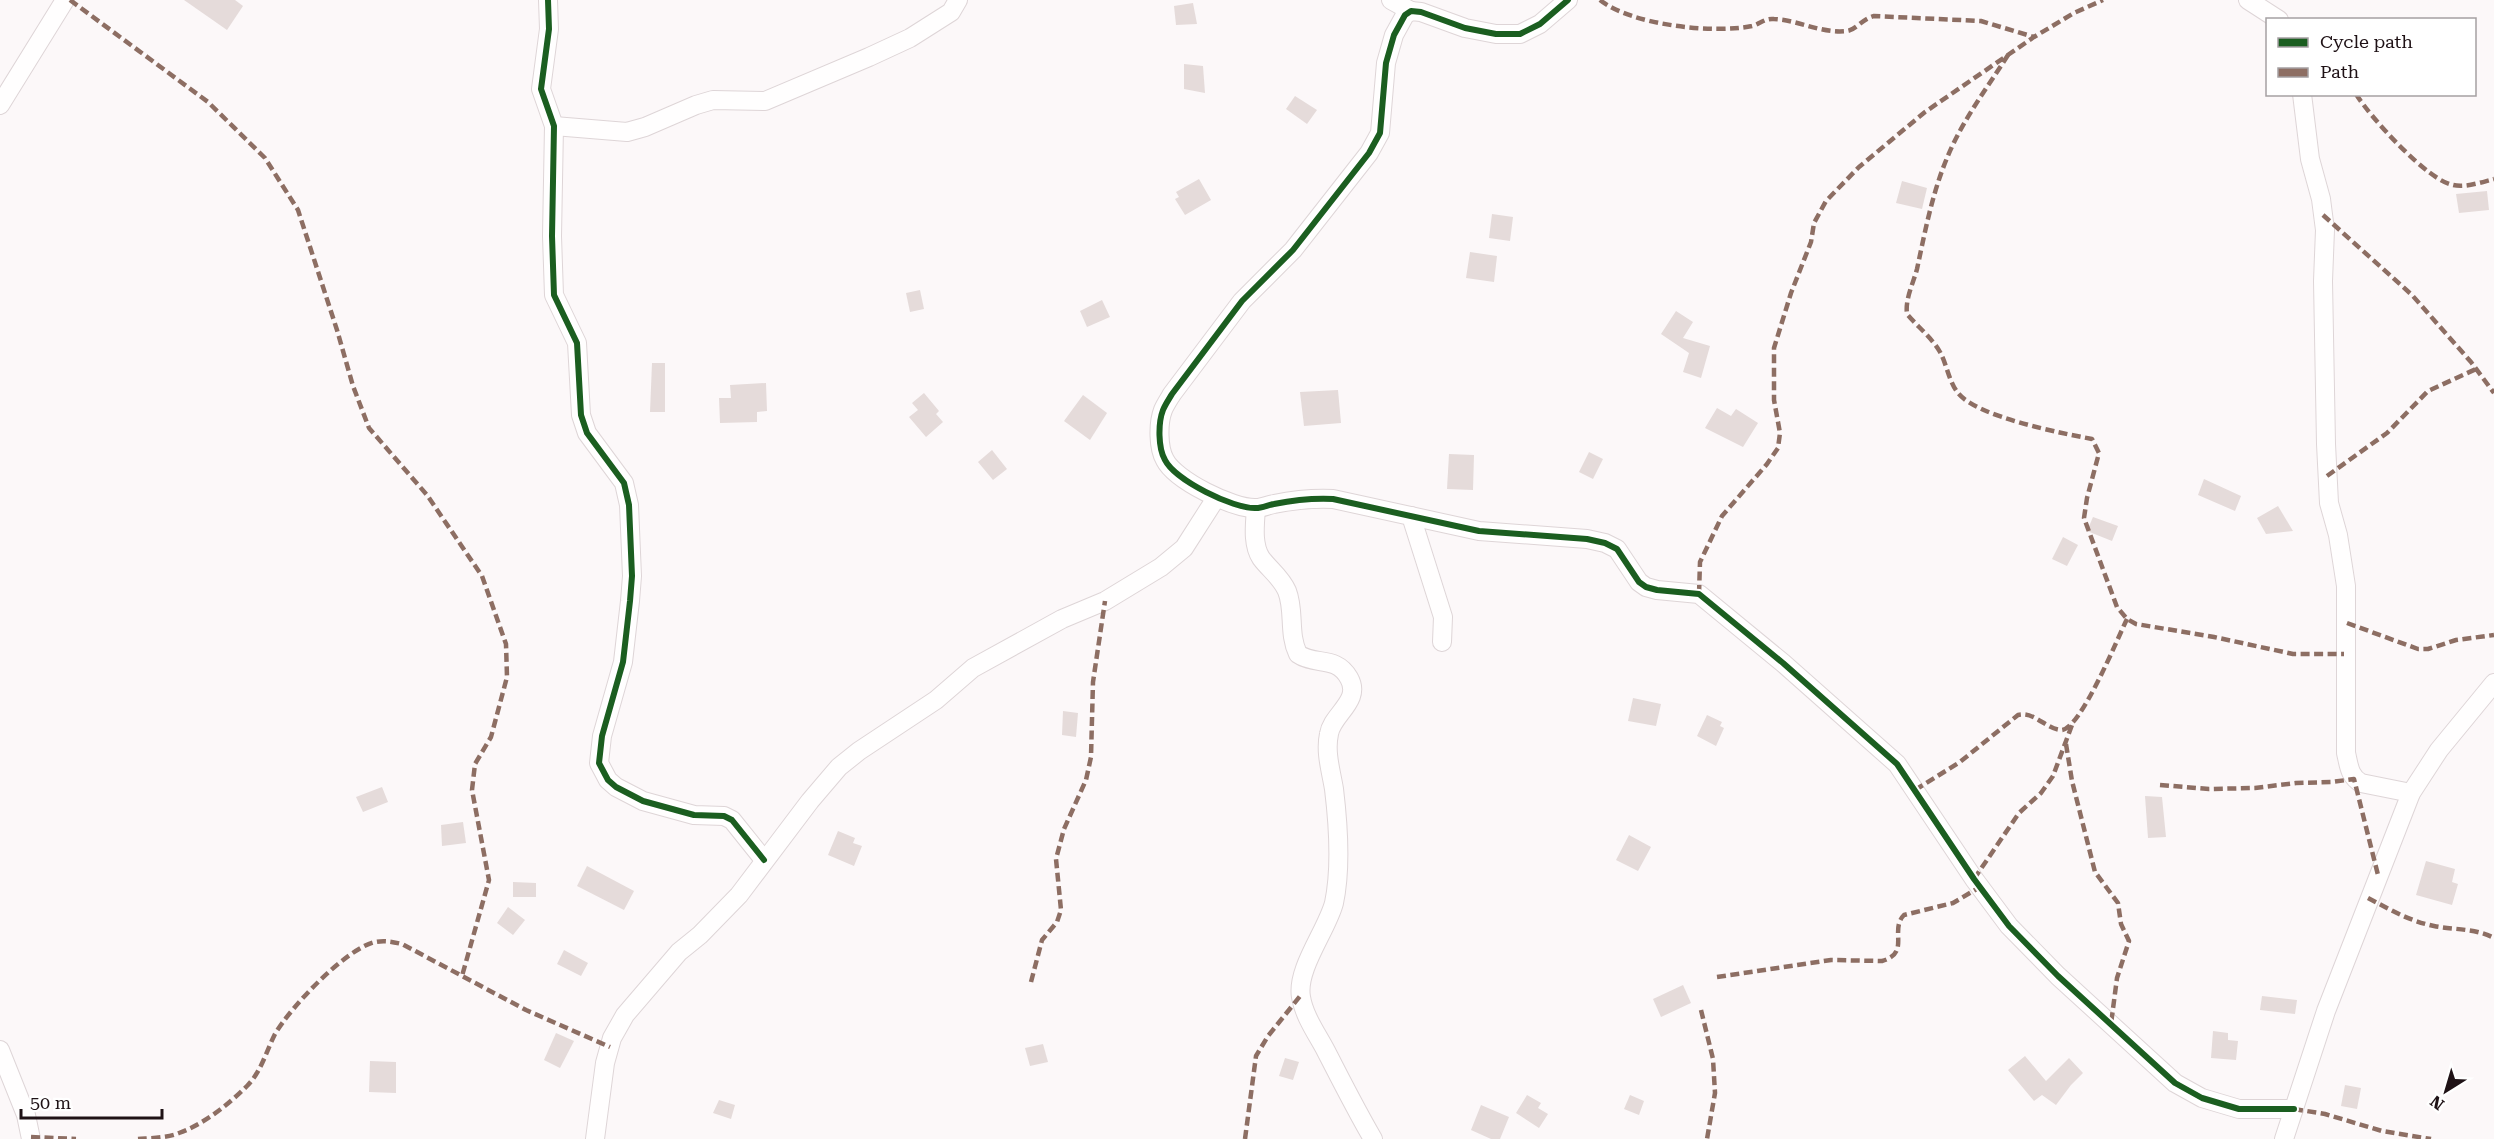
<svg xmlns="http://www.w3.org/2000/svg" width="2494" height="1139" viewBox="0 0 2494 1139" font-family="'Roboto Serif',serif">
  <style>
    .building { fill: #e5dbda }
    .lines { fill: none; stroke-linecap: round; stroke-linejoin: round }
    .minor-casing { stroke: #ded5d7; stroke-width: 20 }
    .minor { stroke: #fffefe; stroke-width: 18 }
    .quiet { stroke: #8d6e63; stroke-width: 4.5; stroke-dasharray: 9 4.5; stroke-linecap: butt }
    .cycleway-casing { stroke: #fff; stroke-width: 10 }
    .cycleway { stroke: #1b5e20; stroke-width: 6 }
  </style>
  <rect width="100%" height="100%" fill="#fcf8f9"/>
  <g class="building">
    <polygon points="184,0 235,0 243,6 227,30"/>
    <polygon points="1193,3 1197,24 1176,25 1174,6"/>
    <polygon points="1184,64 1203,66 1205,93 1184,89"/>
    <polygon points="1295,96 1317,110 1307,124 1286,109"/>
    <polygon points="1199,179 1211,200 1185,215 1175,199 1179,197 1176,192"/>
    <polygon points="1902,181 1927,188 1922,209 1896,203"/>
    <polygon points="2487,191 2489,210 2459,213 2456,194"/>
    <polygon points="1492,214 1513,217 1510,241 1489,238"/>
    <polygon points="1470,252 1497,256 1494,282 1466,278"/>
    <polygon points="920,290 924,309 910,312 906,293"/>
    <polygon points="1102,300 1110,317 1087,327 1080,311"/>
    <polygon points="1676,311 1693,322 1683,338 1710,346 1701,378 1683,372 1689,353 1661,334"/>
    <polygon points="652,363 665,363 665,412 650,412"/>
    <polygon points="766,383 767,411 757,412 757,422 720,423 719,398 731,398 730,385"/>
    <polygon points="1338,390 1341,423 1304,426 1300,392"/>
    <polygon points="924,393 939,411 936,414 943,422 926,437 909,417 918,410 912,403"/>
    <polygon points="1083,395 1107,413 1090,440 1064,421"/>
    <polygon points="1717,408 1731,416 1736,409 1758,423 1743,447 1705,428"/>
    <polygon points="992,450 1007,469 993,480 978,462"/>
    <polygon points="1589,452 1603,459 1593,479 1579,472"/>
    <polygon points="1449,454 1474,455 1473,490 1447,489"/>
    <polygon points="2204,479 2241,496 2235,511 2198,495"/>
    <polygon points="2278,506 2293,531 2266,534 2257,518"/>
    <polygon points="2093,517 2118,526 2112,541 2087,531"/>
    <polygon points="2063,537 2078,545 2067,566 2052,559"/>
    <polygon points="1633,698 1661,704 1656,726 1628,721"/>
    <polygon points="1063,711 1078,713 1076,737 1062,735"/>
    <polygon points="1707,715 1722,722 1720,726 1724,728 1716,746 1697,736"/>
    <polygon points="382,787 388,802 363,812 356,797"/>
    <polygon points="2145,796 2162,797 2166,837 2148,838"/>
    <polygon points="463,822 466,843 442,846 441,825"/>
    <polygon points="838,831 855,838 853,843 862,846 854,866 828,855"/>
    <polygon points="1629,835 1651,847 1638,871 1616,860"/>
    <polygon points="2426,861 2455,869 2452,882 2458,884 2452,905 2416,895"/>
    <polygon points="587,866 634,891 624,910 577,886"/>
    <polygon points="513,882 536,883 536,897 513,897"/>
    <polygon points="508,907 525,920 513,935 497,923"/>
    <polygon points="564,950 588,963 581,976 557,964"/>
    <polygon points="1683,985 1691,1003 1661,1017 1653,999"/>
    <polygon points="2262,996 2297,1000 2295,1014 2260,1010"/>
    <polygon points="2213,1031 2228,1033 2228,1040 2238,1041 2236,1060 2211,1058"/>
    <polygon points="556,1033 574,1041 560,1068 544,1060"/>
    <polygon points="1043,1044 1048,1062 1030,1066 1025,1048"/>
    <polygon points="2025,1056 2046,1081 2069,1058 2083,1073 2071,1085 2056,1105 2042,1095 2034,1101 2008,1070"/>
    <polygon points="1285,1058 1299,1062 1293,1080 1279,1076"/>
    <polygon points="370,1061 396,1062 396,1093 369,1092"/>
    <polygon points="2345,1085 2361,1088 2357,1109 2341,1106"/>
    <polygon points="1527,1095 1541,1103 1538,1108 1548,1114 1539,1128 1516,1113"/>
    <polygon points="1630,1095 1644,1101 1639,1115 1624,1109"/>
    <polygon points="719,1100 735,1105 731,1119 713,1113"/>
    <polygon points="1481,1105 1509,1117 1500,1139 1491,1139 1471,1130"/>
  </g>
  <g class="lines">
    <defs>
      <g id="minor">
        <polyline points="548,0 549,29 541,89 554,126 552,236 554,295 577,343 581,415 587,433 624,483 629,505 632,576 630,601 623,662 602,736 599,763 608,780 616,787 643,801 694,815 724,816 732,820 764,860"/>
        <polyline points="1391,0 1411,11"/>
        <path d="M1568 0 1540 24 1520 34H1496L1465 28 1421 12 1411 11 1405 15 1394 35 1386 63 1380 133 1369 153 1293 250 1242 301 1172 394C1169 399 1165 405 1163 410 1158 423 1158 448 1165 460 1175 480 1233 509 1256 508 1262 508 1268 505 1274 504 1294 500 1313 498 1333 499L1479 531 1587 539 1605 543 1617 549 1639 582 1646 587 1657 590 1699 594 1783 663 1897 764 1974 879 2009 926 2058 976 2175 1083 2202 1098 2239 1109H2294"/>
        <polyline points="2248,0 2279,20"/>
        <path d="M2302 94 2310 159 2321 199 2325 230 2323 281 2326 444 2329 503 2338 535 2346 586V753C2349 765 2349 776 2361 783L2411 793"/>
        <polyline points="0,105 65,0"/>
        <polyline points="554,126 627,132 645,127 696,105 713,100 765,101 869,57 910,38 951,12 958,0"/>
        <path d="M1256 508C1255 524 1252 544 1261 558 1269 569 1281 577 1287 591 1295 611 1288 633 1298 654 1315 666 1336 655 1349 678 1362 701 1332 714 1329 734 1325 752 1331 771 1334 789 1338 822 1341 870 1334 903 1327 930 1296 969 1301 997 1304 1016 1317 1034 1326 1051 1341 1080 1356 1110 1373 1139"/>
        <polyline points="1411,516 1443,617 1442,642"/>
        <polyline points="0,1050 26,1115 31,1139"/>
        <polyline points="595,1139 605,1063 612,1038 625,1015 679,952 700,935 739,895 810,801 839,767 859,751 936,700 973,668 1062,619 1105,601 1161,567 1184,548 1216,498"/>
        <polyline points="2284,1139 2326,1011 2411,793 2439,750 2494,683"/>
      </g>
    </defs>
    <use href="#minor" class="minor-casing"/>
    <use href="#minor" class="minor"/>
    <g class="quiet">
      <polyline points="70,0 208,102 265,158 298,210 337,330 353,386 369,428 427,495 482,576 506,644 507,677 491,737 475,764 472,790 489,880 462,976"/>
      <path d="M1600 0C1631 25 1713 34 1752 26 1760 24 1765 18 1774 19 1798 20 1822 34 1847 31 1856 30 1862 19 1874 16L1981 21 2034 37"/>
      <path d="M2008 55C1987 88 1962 121 1947 158 1932 194 1925 232 1917 269 1913 284 1905 299 1907 314 1917 326 1932 338 1940 352 1947 365 1949 382 1958 393 1977 417 2061 433 2092 439L2099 453 2087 498 2084 518 2117 607 2127 619 2136 624 2214 637 2293 654H2344"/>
      <path d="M2356 94C2370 117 2428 181 2453 185 2465 188 2482 182 2494 179"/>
      <polyline points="2323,215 2412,295 2471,362 2494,393"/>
      <polyline points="2327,476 2387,433 2428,391 2476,369"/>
      <polyline points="1699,594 1700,562 1722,516 1767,464 1778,448 1780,433 1774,400 1774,348 1791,293 1811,242 1814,223 1826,201 1859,167 1925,112 2034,37 2074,13 2103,0"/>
      <polyline points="2347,623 2418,649 2428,649 2456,640 2494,635"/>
      <polyline points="2066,744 2072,781 2095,872 2118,903 2121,924 2129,941 2117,978 2111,1024"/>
      <polyline points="2160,785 2209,789 2255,788 2296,783 2332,782 2354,779 2378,875"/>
      <path d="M1915 790 1960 762 2018 715C2034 711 2046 729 2061 730 2080 731 2118 637 2127 619"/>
      <polyline points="1974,879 2019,813 2041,793 2053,776 2072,725"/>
      <path d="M2368 898C2389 909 2409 921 2434 926 2454 930 2475 928 2494 938"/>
      <path d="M1717 977 1831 960 1882 961C1911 953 1889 930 1904 915L1953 903 1980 887"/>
      <polyline points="1031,982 1042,940 1057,922 1061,910 1056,859 1064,829 1086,780 1091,757 1093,682 1105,601"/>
      <polyline points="1701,1010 1713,1059 1715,1093 1707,1139"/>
      <polyline points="2294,1109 2325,1114 2382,1131 2431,1139"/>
      <polyline points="31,1137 76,1139"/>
      <path d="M138 1139C151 1138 167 1138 179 1133 204 1124 228 1105 247 1086 261 1072 266 1052 275 1034 290 1008 345 949 375 942 385 940 393 942 402 944L526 1010 610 1047"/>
      <polyline points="1245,1139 1256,1056 1268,1036 1301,995"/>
    </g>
    <defs>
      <g id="cycleway">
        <polyline points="548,0 549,29 541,89 554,126 552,236 554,295 577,343 581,415 587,433 624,483 629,505 632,576 630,601 623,662 602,736 599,763 608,780 616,787 643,801 694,815 724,816 732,820 764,860"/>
        <path d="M1568 0 1540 24 1520 34H1496L1465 28 1421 12 1411 11 1405 15 1394 35 1386 63 1380 133 1369 153 1293 250 1242 301 1172 394C1169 399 1165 405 1163 410 1158 423 1158 448 1165 460 1175 480 1233 509 1256 508 1262 508 1268 505 1274 504 1294 500 1313 498 1333 499L1479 531 1587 539 1605 543 1617 549 1639 582 1646 587 1657 590 1699 594 1783 663 1897 764 1974 879 2009 926 2058 976 2175 1083 2202 1098 2239 1109H2294"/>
      </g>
    </defs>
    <use href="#cycleway" class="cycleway-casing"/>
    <use href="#cycleway" class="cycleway"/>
  </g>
  <rect x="2266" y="18" width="210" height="78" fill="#ffffff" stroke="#a5a0a2" stroke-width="1.5"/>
  <rect x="2278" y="38" width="30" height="9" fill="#1b5e20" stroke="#a5a0a2" stroke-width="1.5"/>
  <text x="2320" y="48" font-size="18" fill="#1f1216">Cycle path</text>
  <rect x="2278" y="68" width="30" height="9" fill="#8d6e63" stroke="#a5a0a2" stroke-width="1.5"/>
  <text x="2320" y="78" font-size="18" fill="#1f1216">Path</text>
  <g transform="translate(2446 1091) rotate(217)" stroke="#ffffff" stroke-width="4.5" paint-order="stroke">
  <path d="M0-4.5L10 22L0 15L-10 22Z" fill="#1f1216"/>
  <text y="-9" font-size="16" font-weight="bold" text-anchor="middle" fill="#1f1216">N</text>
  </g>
  <path d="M21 1109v9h141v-9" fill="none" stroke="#1f1216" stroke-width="3"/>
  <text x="30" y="1109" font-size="18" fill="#1f1216" stroke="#ffffff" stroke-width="4.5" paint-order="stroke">50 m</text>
</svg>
